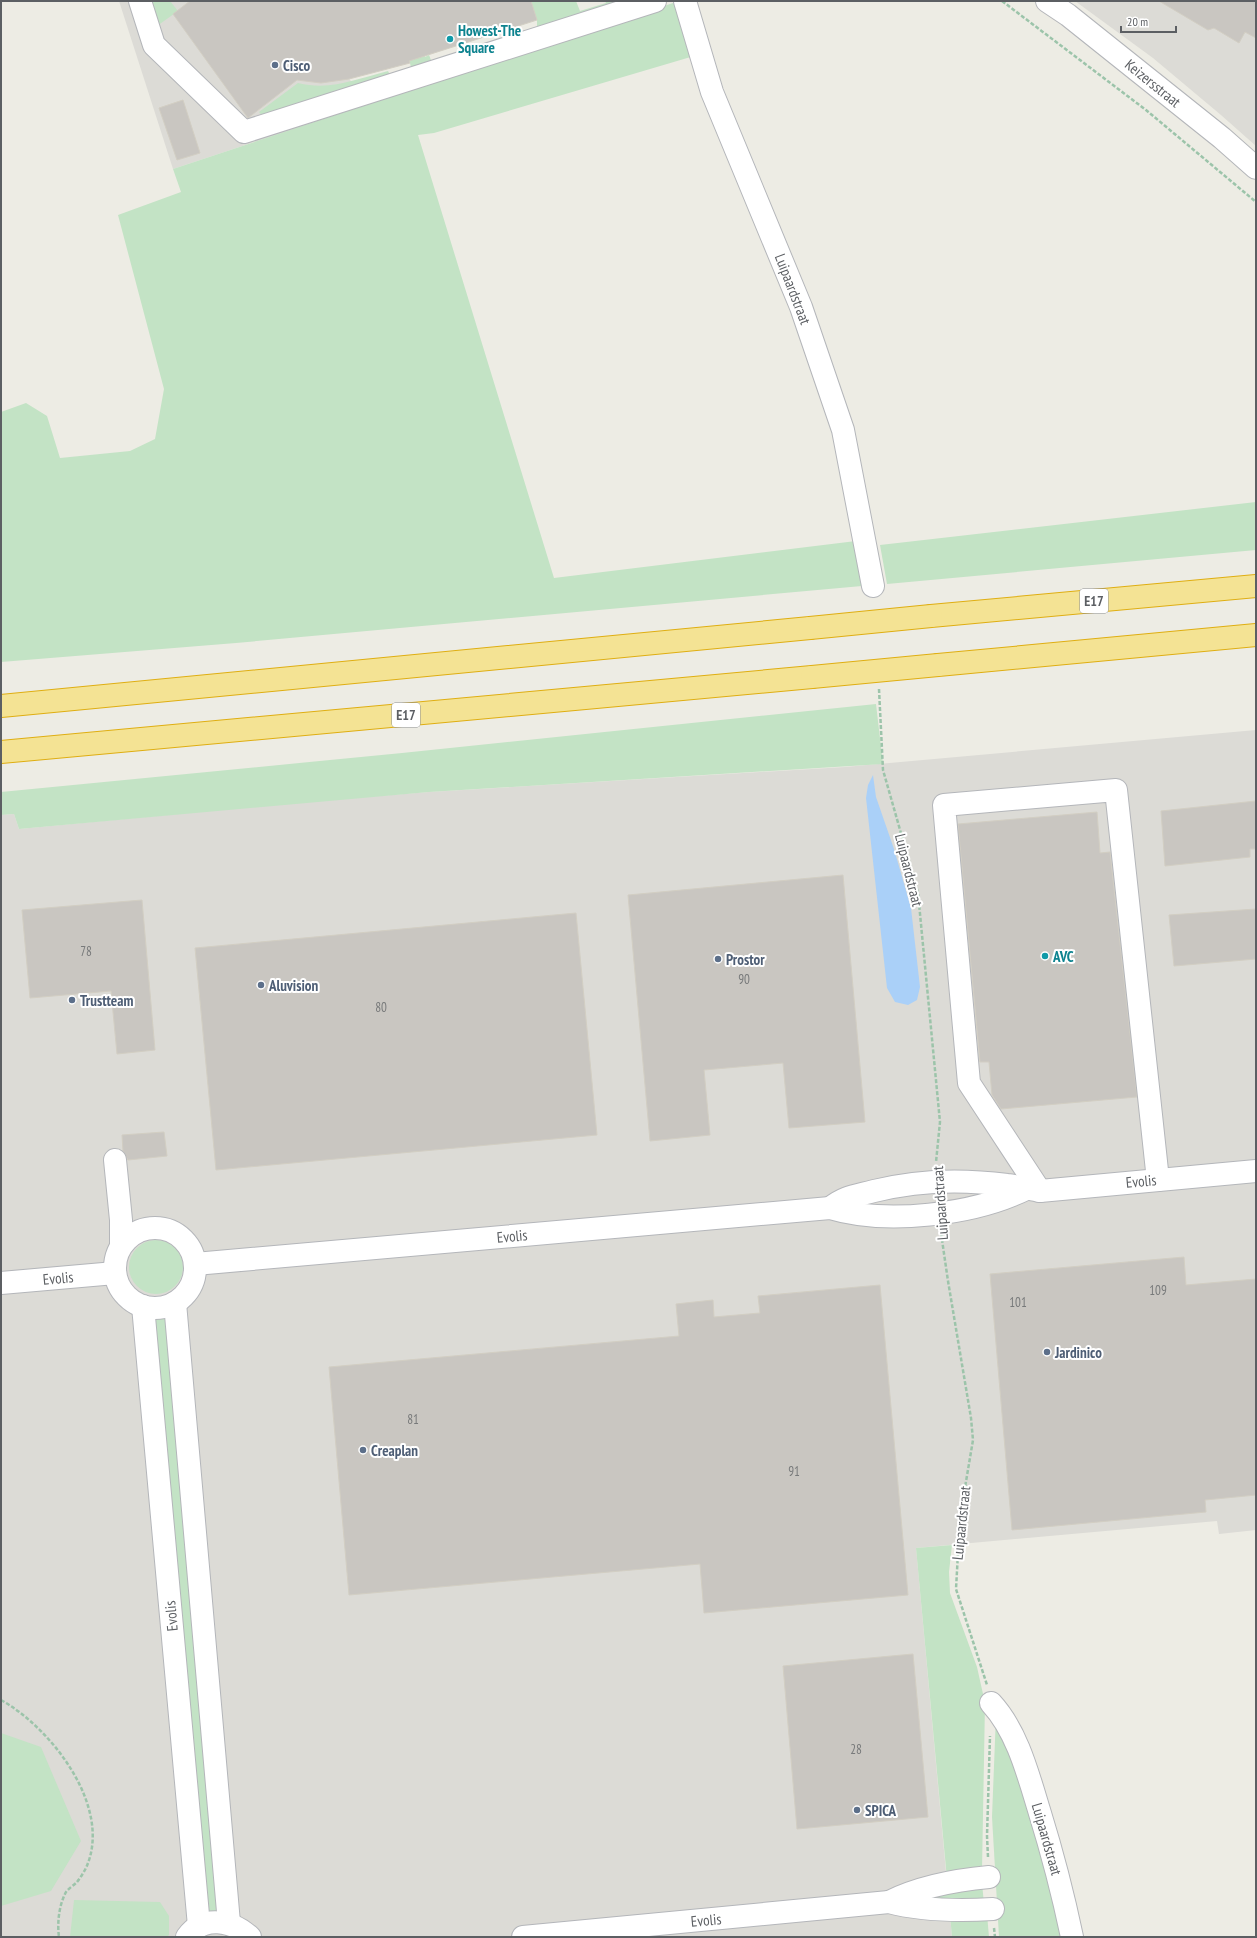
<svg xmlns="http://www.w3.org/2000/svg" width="1257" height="1938" viewBox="0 0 1257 1938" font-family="'PT Sans Narrow',sans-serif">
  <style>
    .industrial { fill: #dcdbd6 }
    .green { fill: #c3e3c5 }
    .water { fill: #aad0f8 }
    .building { fill: #c9c6c1; stroke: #d2cec3 }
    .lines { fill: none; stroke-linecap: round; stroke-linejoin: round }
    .minor-casing { stroke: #b4b6ba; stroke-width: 24 }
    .highway-casing { stroke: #dfae12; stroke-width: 24 }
    .path { stroke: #9cc4aa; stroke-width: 2.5; stroke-dasharray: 4 2; stroke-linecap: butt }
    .minor { stroke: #fff; stroke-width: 22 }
    .highway { stroke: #f4e394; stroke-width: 22 }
    .highway-bridge-casing { stroke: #dfae12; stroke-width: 24; stroke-linecap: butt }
    .highway-bridge { stroke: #f4e394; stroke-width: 22 }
    .culture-dot { fill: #0f9aa8; stroke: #fff; stroke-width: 1.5 }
    .service-dot { fill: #5c6f8a; stroke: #fff; stroke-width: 1.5 }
    .labels { text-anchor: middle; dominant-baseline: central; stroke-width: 4; stroke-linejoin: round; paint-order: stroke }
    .number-label { font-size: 13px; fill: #77797a }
    .shield { fill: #fff; stroke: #8d8f92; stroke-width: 1 }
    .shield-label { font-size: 14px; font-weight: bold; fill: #5c5f63 }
    .culture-label { font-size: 15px; font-weight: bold; fill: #0d838f; stroke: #fff; text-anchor: start }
    .service-label { font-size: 15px; font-weight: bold; fill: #4e5e75; stroke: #fff; text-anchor: start }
    .street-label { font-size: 15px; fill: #5c5f63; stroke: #fff }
  </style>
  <rect width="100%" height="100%" fill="#edece4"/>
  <g class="industrial">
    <polygon points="119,1 370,1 349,78 356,90 570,38 173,169"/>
    <polygon points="1075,1 1256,1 1256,146 1221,115 1153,58"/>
    <polygon points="1256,730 1256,1530 1219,1534 1217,1521 916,1548 952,1937 1,1937 1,815 14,814 19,829 315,801 429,792 845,767"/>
  </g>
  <g class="green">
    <polygon points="149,1 170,1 178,11 157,26"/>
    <polygon points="534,1 576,1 580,11 606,3 605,1 624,1 537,29 537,20 531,2"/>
    <polygon points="673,3 681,10 694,56 434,133 418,135 554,578 856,541 862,586 236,643 1,662 1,412 26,403 47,416 60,458 130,451 155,439 164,389 118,215 181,192 173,169"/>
    <polygon points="410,11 425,57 429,55 433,65 412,72 410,63 399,47"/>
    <path d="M388 71 391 77 264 118 259 112 298 83C331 91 356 79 388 71Z"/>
    <polygon points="1256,502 1256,550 887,584 880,545"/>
    <polygon points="876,704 883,764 429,792 19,829 14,814 1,815 1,792 402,753"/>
    <circle cx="156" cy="1267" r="27"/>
    <polygon points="168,1314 222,1916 205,1917 151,1315"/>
    <polygon points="952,1545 949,1572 950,1593 977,1667 985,1703 982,1871 947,1879 916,1548"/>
    <polygon points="996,1715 1004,1728 1068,1937 999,1937 992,1817"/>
    <polygon points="1,1733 41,1747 81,1841 51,1891 1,1906"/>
    <polygon points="982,1883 984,1904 907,1900"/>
    <polygon points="74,1900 160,1902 169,1916 169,1935 167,1937 70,1937"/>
    <polygon points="987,1914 989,1937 952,1937 950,1915"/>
  </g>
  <polygon class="water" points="873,775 876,797 894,849 911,908 920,987 917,1000 908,1005 895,1002 887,988 866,798 868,785"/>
  <g class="building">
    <polygon points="190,1 531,1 537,20 409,61 410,63 349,79 321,83 297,80 248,118 173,14"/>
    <polygon points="1159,1 1256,1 1256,38 1245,32 1239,43 1214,28 1208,30"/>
    <polygon points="183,100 200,153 177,160 159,108"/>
    <polygon points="1256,801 1256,849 1250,849 1250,857 1165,866 1161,811"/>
    <polygon points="1097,812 1100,853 1110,852 1137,1097 1001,1109 992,1095 989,1062 980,1062 958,824"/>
    <polygon points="843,875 865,1122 789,1128 783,1063 704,1070 710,1135 650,1141 628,895"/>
    <polygon points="142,900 155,1050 117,1054 111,991 30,998 22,910"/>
    <polygon points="1256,909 1256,959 1174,966 1169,915"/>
    <polygon points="576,913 597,1135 216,1170 195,948"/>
    <polygon points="164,1132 167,1156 128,1160 123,1151 122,1135"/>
    <polygon points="1184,1257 1186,1285 1256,1279 1256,1495 1205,1500 1206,1512 1012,1530 990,1274"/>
    <polygon points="880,1285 908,1595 704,1613 700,1564 349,1595 329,1367 679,1336 676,1304 713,1300 714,1317 760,1313 758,1296"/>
    <polygon points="913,1654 928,1817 797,1829 783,1666"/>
  </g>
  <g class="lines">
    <defs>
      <g id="minor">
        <polyline points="140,1 154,45 244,132 655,1"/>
        <polyline points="685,1 712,92 801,307 843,430 873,586"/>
        <polyline points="1047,1 1068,15 1222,138 1256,168"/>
        <polyline points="115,1160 121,1220 121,1245"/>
        <polyline points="1040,1191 969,1083 944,805 1116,790 1158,1180"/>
        <path d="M830 1208C845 1196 855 1196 874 1191 918 1180 962 1179 1007 1185 1018 1186 1029 1189 1040 1191L1256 1171"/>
        <circle cx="155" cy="1268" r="40"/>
        <path d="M195 1264 830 1208C886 1225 973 1215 1026 1189"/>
        <polyline points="1,1283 115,1273"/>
        <polyline points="175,1303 229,1923"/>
        <polyline points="143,1306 199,1926"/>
        <path d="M991 1703C1017 1731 1028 1774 1039 1810 1052 1852 1063 1894 1072 1937"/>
        <path d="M889 1902C919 1887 956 1880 989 1877"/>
        <path d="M187 1937C203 1915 232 1920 250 1937"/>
        <path d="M523 1937 889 1902C923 1911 959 1911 993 1909"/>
      </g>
      <g id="highway">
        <polyline points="931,616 1256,586"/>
        <polyline points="938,665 1256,635"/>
        <polyline points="1,706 810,628"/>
        <polyline points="1,752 812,677"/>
      </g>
    </defs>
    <use href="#minor" class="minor-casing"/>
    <use href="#highway" class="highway-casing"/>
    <g class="path">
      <polyline points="1002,1 1146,110 1256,202"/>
      <polyline points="879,689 883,770 918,893 940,1122 936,1162"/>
      <polyline points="941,1233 948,1281 971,1418 973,1440 960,1517 956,1589 987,1685"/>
      <path d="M1 1700C51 1728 110 1804 88 1863 86 1869 81 1877 77 1882 74 1885 69 1888 66 1892 59 1905 57 1923 59 1937"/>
      <polyline points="988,1857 987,1836 990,1736"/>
      <polyline points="994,1928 995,1937"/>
    </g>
    <use href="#minor" class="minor"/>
    <use href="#highway" class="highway"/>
    <defs>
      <g id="highway-bridge">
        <polyline points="810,628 931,616"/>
        <polyline points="812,677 938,665"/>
      </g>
    </defs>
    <use href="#highway-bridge" class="highway-bridge-casing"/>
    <use href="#highway-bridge" class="highway-bridge"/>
  </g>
  <g class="culture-dot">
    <circle cx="450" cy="39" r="4"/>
    <circle cx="1045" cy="956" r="4"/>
  </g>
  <g class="service-dot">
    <circle cx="275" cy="65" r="4"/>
    <circle cx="718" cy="959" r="4"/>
    <circle cx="261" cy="985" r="4"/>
    <circle cx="72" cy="1000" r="4"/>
    <circle cx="1047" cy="1352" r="4"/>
    <circle cx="363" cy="1450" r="4"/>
    <circle cx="857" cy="1810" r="4"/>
  </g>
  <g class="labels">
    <g class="number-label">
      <text x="86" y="951">78</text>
      <text x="744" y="979">90</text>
      <text x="381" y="1007">80</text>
      <text x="1158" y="1290">109</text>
      <text x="1018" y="1302">101</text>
      <text x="413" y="1419">81</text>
      <text x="794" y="1471">91</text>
      <text x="856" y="1749">28</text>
    </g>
    <g class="shield">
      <rect x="1080" y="589" width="28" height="24" rx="3"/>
      <rect x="392" y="703" width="28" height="24" rx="3"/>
    </g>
    <g class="shield-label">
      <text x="1094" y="601">E17</text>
      <text x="406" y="715">E17</text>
    </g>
    <g class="culture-label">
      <text x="458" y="30">Howest-The<tspan x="458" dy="17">Square</tspan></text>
      <text x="1053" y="956">AVC</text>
    </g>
    <g class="service-label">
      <text x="283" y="65">Cisco</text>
      <text x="726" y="959">Prostor</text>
      <text x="269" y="985">Aluvision</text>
      <text x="80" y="1000">Trustteam</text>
      <text x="1055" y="1352">Jardinico</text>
      <text x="371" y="1450">Creaplan</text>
      <text x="865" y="1810">SPICA</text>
    </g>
    <g class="street-label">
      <text transform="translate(1153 83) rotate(39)">Keizersstraat</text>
      <text transform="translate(793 289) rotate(69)">Luipaardstraat</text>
      <text transform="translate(909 870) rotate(76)">Luipaardstraat</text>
      <text transform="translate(1141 1181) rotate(-5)">Evolis</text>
      <text transform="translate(940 1203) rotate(-94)">Luipaardstraat</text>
      <text transform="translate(512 1236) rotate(-5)">Evolis</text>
      <text transform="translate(58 1278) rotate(-5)">Evolis</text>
      <text transform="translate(961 1523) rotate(-84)">Luipaardstraat</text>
      <text transform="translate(171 1616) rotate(-95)">Evolis</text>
      <text transform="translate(1047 1839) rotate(74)">Luipaardstraat</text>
      <text transform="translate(706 1920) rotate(-5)">Evolis</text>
    </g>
  </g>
  <rect width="1257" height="1938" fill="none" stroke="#5c5f63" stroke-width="4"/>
  <path d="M1121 26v6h55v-6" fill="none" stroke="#5c5f63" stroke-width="2"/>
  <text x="1127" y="26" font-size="12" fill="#5c5f63" stroke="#ffffff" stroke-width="3" paint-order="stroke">20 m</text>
</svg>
